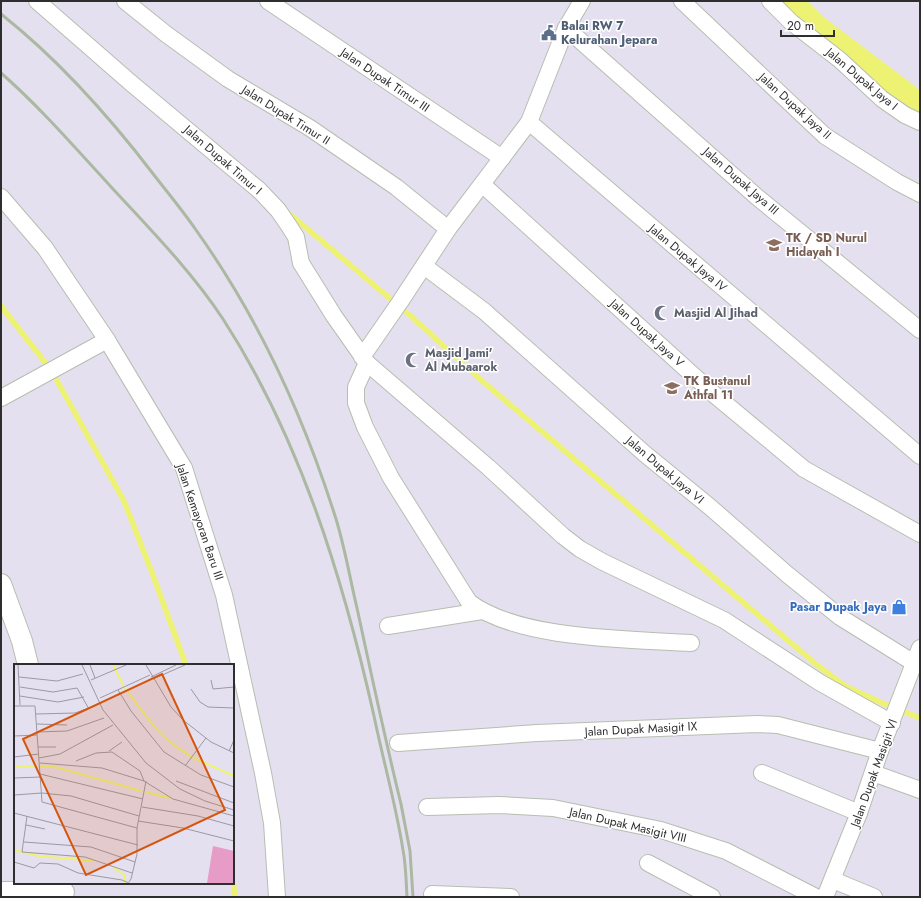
<svg xmlns="http://www.w3.org/2000/svg" width="921" height="898" viewBox="0 0 921 898" font-family="Jost,sans-serif">
  <style>
    .lines { fill: none; stroke-linecap: round; stroke-linejoin: round }
    .stream { stroke: #eef272; stroke-width: 5.5 }
    .river { stroke: #eef272; stroke-width: 32 }
    .minor-casing { stroke: #b6beb0; stroke-width: 18 }
    .tertiary-casing { stroke: #b6beb0; stroke-width: 22 }
    .minor { stroke: #fff; stroke-width: 16 }
    .tertiary { stroke: #fff; stroke-width: 20 }
    .rail { stroke: #abb8a2; stroke-width: 3 }
    .labels { text-anchor: middle; dominant-baseline: central; stroke-width: 3; stroke-linejoin: round; paint-order: stroke }
    .service-label { font-size: 12px; font-weight: bold; fill: #4e5e75; stroke: #fff; text-anchor: start }
    .street-label { font-size: 12px; fill: #2e2e2e; stroke: #fff }
    .education-label { font-size: 12px; font-weight: bold; fill: #785e54; stroke: #fff; text-anchor: start }
    .worship-label { font-size: 12px; font-weight: bold; fill: #5b616d; stroke: #fff; text-anchor: start }
    .shop-label { font-size: 12px; font-weight: bold; fill: #366cbe; stroke: #fff; text-anchor: end }
    .inset-river { fill: none; stroke: #eef272; stroke-width: 2 }
    .inset-road { fill: none; stroke: #9c99a2; stroke-width: 1 }
    .view { fill: #d5550f; fill-opacity: 0.15; stroke: #d5550f; stroke-width: 2 }
    .inset-edge { fill: none; stroke: #2e2e2e; stroke-width: 2 }
  </style>
  <rect width="100%" height="100%" fill="#e5e0ef"/>
  <g class="lines">
    <g class="stream">
      <polyline points="285,210 413,318 481,380 817,665 845,686 882,703 920,718"/>
      <polyline points="1,306 51,370 124,501 151,570 186,665"/>
      <polyline points="233,879 235,897"/>
    </g>
    <polyline class="river" points="784,1 813,29 920,110"/>
    <defs>
      <g id="minor">
        <polyline points="37,1 131,83 259,190 278,210 289,226 296,237 301,263 334,316 367,363 488,467 563,536 580,549 603,562 724,620 819,682 892,723"/>
        <polyline points="125,1 166,34 228,79 310,128 396,187 448,229"/>
        <polyline points="268,1 502,158"/>
        <polyline points="682,1 825,136 897,182 920,194"/>
        <polyline points="770,1 791,22 840,60 882,99 905,115 920,122"/>
        <polyline points="566,28 757,197 920,330"/>
        <polyline points="529,122 920,456"/>
        <polyline points="483,185 716,396 804,469 920,534"/>
        <polyline points="1,197 45,248 107,340 184,468 224,595 263,773 272,823 277,897"/>
        <polyline points="424,266 484,311 645,454 710,507 788,575 840,617 914,663"/>
        <polyline points="362,357 400,302 448,229 529,122 566,28 582,1"/>
        <path d="M367 363 356 387V403L365 427 391 478 469 602C519 640 629 639 691 643"/>
        <polyline points="1,398 107,340"/>
        <polyline points="388,626 482,611"/>
        <polyline points="398,743 537,733 757,724 778,725 880,751"/>
        <polyline points="762,773 859,813"/>
        <polyline points="873,773 920,790"/>
        <polyline points="427,807 499,805 553,808 661,830 726,851 816,897"/>
        <polyline points="648,863 712,897"/>
        <polyline points="833,880 874,897"/>
        <polyline points="432,894 511,897"/>
        <polyline points="825,897 859,813 880,751 920,648"/>
      </g>
      <g id="tertiary">
        <polyline points="1,584 22,641 28,665"/>
        <polyline points="1,892 64,892"/>
      </g>
    </defs>
    <use href="#minor" class="minor-casing"/>
    <use href="#tertiary" class="tertiary-casing"/>
    <use href="#minor" class="minor"/>
    <use href="#tertiary" class="tertiary"/>
    <g class="rail">
      <path d="M1 14C59 60 109 116 154 175 168 193 183 211 196 230 258 317 304 417 336 519 345 548 350 579 357 608 371 673 385 739 401 804L410 851 413 897"/>
      <path d="M1 73C41 108 77 150 113 189 151 230 192 272 223 319 300 438 343 578 374 716 383 760 396 805 403 850 406 865 406 881 407 897"/>
    </g>
  </g>
  <defs>
    <symbol id="civic-bare" viewBox="-9 -9 18 18"><path d="M-.6-6.5H3V-4.5H.6V-3L4-1V1h2V6H-6V1h2V-1L-.6-3ZM-1.2 2.5V6h2.4V2.5Z" fill="#5c6f8a" stroke="#fff" stroke-width="2.5" paint-order="stroke"/></symbol>
    <symbol id="school-bare" viewBox="-9 -9 18 18"><path d="M0-5L7-2L0 1L-7-2ZM-4 1L0 2.5L4 1V4Q0 6-4 4Z" fill="#8d6e63" stroke="#fff" stroke-width="2.5" paint-order="stroke"/></symbol>
    <symbol id="mosque-bare" viewBox="-9 -9 18 18"><path d="M3.5-4.9A6 6 0 1 0 3.5 4.9A5 5 0 1 1 3.5-4.9Z" fill="#6b7280" stroke="#fff" stroke-width="2.5" paint-order="stroke"/></symbol>
    <symbol id="shop-bare" viewBox="-9 -9 18 18"><path d="M-5-2.5h2.3a2.7 3.5 0 0 1 5.4 0H5L5.5 6h-11ZM-1.5-2.5h3a1.5 2.3 0 0 0-3 0Z" fill="#3f7fe0" stroke="#fff" stroke-width="2.5" paint-order="stroke"/></symbol>
  </defs>
  <g fill-rule="evenodd">
    <use href="#civic-bare" x="538" y="22" width="22" height="22"/>
    <use href="#school-bare" x="763" y="234" width="22" height="22"/>
    <use href="#mosque-bare" x="651" y="302" width="22" height="22"/>
    <use href="#mosque-bare" x="402" y="349" width="22" height="22"/>
    <use href="#school-bare" x="661" y="377" width="22" height="22"/>
    <use href="#shop-bare" x="888" y="596" width="22" height="22"/>
  </g>
  <g class="labels">
    <g class="service-label">
      <text x="561" y="26">Balai RW 7<tspan x="561" dy="14">Kelurahan Jepara</tspan></text>
    </g>
    <g class="street-label">
      <text transform="translate(862 79) rotate(40)">Jalan Dupak Jaya I</text>
      <text transform="translate(385 80) rotate(34)">Jalan Dupak Timur III</text>
      <text transform="translate(795 106) rotate(42)">Jalan Dupak Jaya II</text>
      <text transform="translate(286 115) rotate(32)">Jalan Dupak Timur II</text>
      <text transform="translate(223 160) rotate(41)">Jalan Dupak Timur I</text>
      <text transform="translate(741 181) rotate(41)">Jalan Dupak Jaya III</text>
      <text transform="translate(688 258) rotate(40)">Jalan Dupak Jaya IV</text>
      <text transform="translate(647 333) rotate(42)">Jalan Dupak Jaya V</text>
      <text transform="translate(665 470) rotate(40)">Jalan Dupak Jaya VI</text>
      <text transform="translate(200 522) rotate(71)">Jalan Kemayoran Baru III</text>
      <text transform="translate(641 729) rotate(-3)">Jalan Dupak Masigit IX</text>
      <text transform="translate(874 773) rotate(-70)">Jalan Dupak Masigit VI</text>
      <text transform="translate(628 825) rotate(13)">Jalan Dupak Masigit VIII</text>
    </g>
    <g class="education-label">
      <text x="786" y="238">TK / SD Nurul<tspan x="786" dy="14">Hidayah I</tspan></text>
      <text x="684" y="381">TK Bustanul<tspan x="684" dy="14">Athfal 11</tspan></text>
    </g>
    <g class="worship-label">
      <text x="674" y="313">Masjid Al Jihad</text>
      <text x="425" y="353">Masjid Jami'<tspan x="425" dy="14">Al Mubaarok</tspan></text>
    </g>
    <g class="shop-label">
      <text x="887" y="607">Pasar Dupak Jaya</text>
    </g>
  </g>
  <g transform="translate(14 664)">
    <rect width="220" height="220" fill="#e5e0ef"/>
    <path d="M199 182 220 187V219H193Z" fill="#e69cc7"/>
    <path class="inset-river" d="M99 1 110 23M111 24 138 60 157 79 178 93 220 112M26 102 41 103 128 127M0 103 23 102M131 128 155 134M0 186 24 192 80 197M99 203 111 212 110 219"/>
    <path class="inset-road" d="M4 1 6 41M68 1 89 46 132 99 166 125 191 137 220 146M76 1 81 14M132 1 157 43 169 56 197 78 220 89M5 13 43 17 69 10M137 13 162 1M139 15 171 1M77 16 112 1M197 16 199 25 220 23M6 23 39 28 63 24 75 45M177 25 186 38 194 43 220 44M104 26 117 47 150 88 187 111 220 123M6 32 44 38 70 33M86 34 136 11M0 42H21L28 138 123 164M22 50 61 49 83 41M23 60 53 61M23 68 53 67 90 54M0 72 23 71M24 83H42M95 87 108 78M215 87 220 76M0 93 25 90M25 94 46 90 99 61M62 97 82 89 98 88 126 107 130 117M26 99 88 104 130 117 159 135 220 152M171 102 192 74M26 110 129 135M0 114 27 113M162 117 220 139M0 131 28 129 57 132 125 152M128 143 184 152 220 162M0 149 124 181M13 152 8 188 71 193 118 209M124 157 169 164 220 177M12 161 31 165M10 178 77 183 121 198M0 198 20 204 26 199M26 199 44 200 64 209 108 216 115 219M115 218 117 215 123 190V164L132 117"/>
    <path class="view" d="M148 10 211 146 72 211 9 75Z"/>
    <rect width="220" height="220" class="inset-edge"/>
  </g>
  <rect width="921" height="898" fill="none" stroke="#2e2e2e" stroke-width="4"/>
  <path d="M781 30v6h53v-6" fill="none" stroke="#2e2e2e" stroke-width="2"/>
  <text x="787" y="30" font-size="12" fill="#2e2e2e" stroke="#ffffff" stroke-width="3" paint-order="stroke">20 m</text>
</svg>
